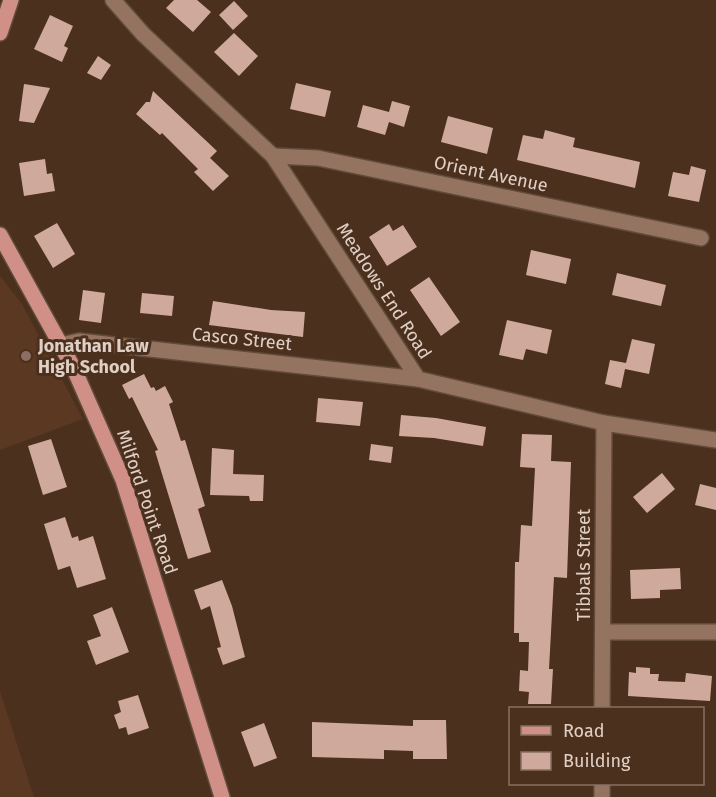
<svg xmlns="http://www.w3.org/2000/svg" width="716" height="797" viewBox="0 0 716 797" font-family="'Fira Sans',sans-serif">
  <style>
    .built { fill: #5a3822 }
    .building { fill: #d0a99d }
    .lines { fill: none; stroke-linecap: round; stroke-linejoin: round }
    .minor-casing { stroke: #614b3b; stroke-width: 18 }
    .major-casing { stroke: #614b3b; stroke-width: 18 }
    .minor { stroke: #947461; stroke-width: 15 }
    .major { stroke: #d09088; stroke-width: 15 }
    .education-dot { fill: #8d6e63; stroke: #4b301e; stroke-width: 2 }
    .labels { text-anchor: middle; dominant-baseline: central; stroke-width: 6; stroke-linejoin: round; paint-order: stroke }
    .street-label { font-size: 18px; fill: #e0cfc4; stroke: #4b301e }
    .poi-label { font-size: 18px; font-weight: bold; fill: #e0cfc4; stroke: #4b301e; text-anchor: start }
  </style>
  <rect width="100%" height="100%" fill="#4b301e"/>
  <g class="built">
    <polygon points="0,276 22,304 83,419 0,450"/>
    <polygon points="0,691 34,797 0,797"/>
  </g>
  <g class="building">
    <polygon points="174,0 197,0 211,12 193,32 166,8"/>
    <polygon points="234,1 248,16 233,30 219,15"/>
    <polygon points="50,15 73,26 64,46 68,48 62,62 34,49"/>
    <polygon points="234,33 258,56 239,76 214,52"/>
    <polygon points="98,56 111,65 101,80 87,73"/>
    <polygon points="296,83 331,91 325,117 290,109"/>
    <polygon points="24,84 50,88 34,123 19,121"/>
    <polygon points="153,91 217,151 210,158 229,176 213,191 194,172 198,169 162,133 160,135 136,114 146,102 150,102"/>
    <polygon points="392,101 410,106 404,127 389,122 385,135 357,127 363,105 389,112"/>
    <polygon points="448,116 493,128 487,154 441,142"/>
    <polygon points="545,130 575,138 573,147 640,162 635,188 517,160 523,135 543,139"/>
    <polygon points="45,159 47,174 52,173 55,191 24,196 19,163"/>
    <polygon points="691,166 706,170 699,202 668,196 673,172 689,175"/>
    <polygon points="57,223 75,254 53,268 34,236"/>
    <polygon points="389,224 393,231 403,225 417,247 387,266 369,237"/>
    <polygon points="531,250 571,259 566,284 526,275"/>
    <polygon points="617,273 666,285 661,306 612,295"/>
    <polygon points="429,277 460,322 441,336 410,290"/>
    <polygon points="83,290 105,293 101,323 79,320"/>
    <polygon points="142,293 174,296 172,316 140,313"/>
    <polygon points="213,301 271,310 305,312 303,337 209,325"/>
    <polygon points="507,320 552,330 547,354 526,349 523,360 499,355"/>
    <polygon points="632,339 655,344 649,374 625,369 621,388 605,384 610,360 626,363"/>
    <polygon points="144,374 151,388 154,387 156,391 165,386 173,402 169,404 181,441 185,440 205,506 198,509 211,552 188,559 155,451 158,450 132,397 129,399 122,385"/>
    <polygon points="318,398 363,402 360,426 316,422"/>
    <polygon points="401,415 436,418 486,427 483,446 434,438 399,436"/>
    <polygon points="522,434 552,435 551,461 571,462 567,578 554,577 549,669 553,669 551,704 528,704 529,692 519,691 520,670 528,671 529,642 519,642 519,633 514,633 515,562 519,562 521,525 532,526 535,468 520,467"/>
    <polygon points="51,439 67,487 43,495 28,446"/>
    <polygon points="371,444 393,447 391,463 369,460"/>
    <polygon points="212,448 234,450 233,474 264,475 263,501 250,501 249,496 210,495"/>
    <polygon points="662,473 675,489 647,513 633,497"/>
    <polygon points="700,484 716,488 716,510 695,505"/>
    <polygon points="65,517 72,538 78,536 79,541 93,536 106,579 77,588 70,566 58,570 44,524"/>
    <polygon points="680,568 681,589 660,590 660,598 631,599 630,570"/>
    <polygon points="222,580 232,606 245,657 223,665 217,648 221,647 210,606 201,610 194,590"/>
    <polygon points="112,607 129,652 96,665 87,641 101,636 93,615"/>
    <polygon points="636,667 650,668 650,674 659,674 658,681 685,682 686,673 712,676 710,701 628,696 629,672 636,673"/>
    <polygon points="138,695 149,728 128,735 126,727 119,729 114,715 121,712 118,701"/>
    <polygon points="413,720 446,720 447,759 413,759 413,751 384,750 384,759 312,757 312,722 413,726"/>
    <polygon points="264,723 277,758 254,767 241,732"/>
  </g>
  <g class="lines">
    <defs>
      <g id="minor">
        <polyline points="113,0 143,34 273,156 418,379 604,423 716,440"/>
        <polyline points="273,156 318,158 701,238"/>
        <polyline points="61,345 79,341 418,379"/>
        <polyline points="603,632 716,632"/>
        <polyline points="602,708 604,423"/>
        <polyline points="602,797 602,784"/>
      </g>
      <g id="major">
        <polyline points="0,33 11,0"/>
        <polyline points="0,235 74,369 123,480 222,797"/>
      </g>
    </defs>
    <use href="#minor" class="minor-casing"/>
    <use href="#major" class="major-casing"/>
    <use href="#minor" class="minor"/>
    <use href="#major" class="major"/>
  </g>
  <circle class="education-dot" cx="26" cy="356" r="6"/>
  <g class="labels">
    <g class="street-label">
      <text transform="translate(491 174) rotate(12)">Orient Avenue</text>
      <text transform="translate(384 291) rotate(57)">Meadows End Road</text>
      <text transform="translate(242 339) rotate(6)">Casco Street</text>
      <text transform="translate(147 502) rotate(71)">Milford Point Road</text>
      <text transform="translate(584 565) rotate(-90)">Tibbals Street</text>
    </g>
    <g class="poi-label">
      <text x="38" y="346">Jonathan Law<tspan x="38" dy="21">High School</tspan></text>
    </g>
  </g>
  <rect x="509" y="707" width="195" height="78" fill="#4b301e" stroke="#877060" stroke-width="1.5"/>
  <rect x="521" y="726" width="30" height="9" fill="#d09088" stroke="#877060" stroke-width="1.5"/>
  <text x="563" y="737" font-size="18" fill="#e0cfc4">Road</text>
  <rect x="521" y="752" width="30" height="18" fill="#d0a99d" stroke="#877060" stroke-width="1.5"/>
  <text x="563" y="767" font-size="18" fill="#e0cfc4">Building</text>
</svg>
